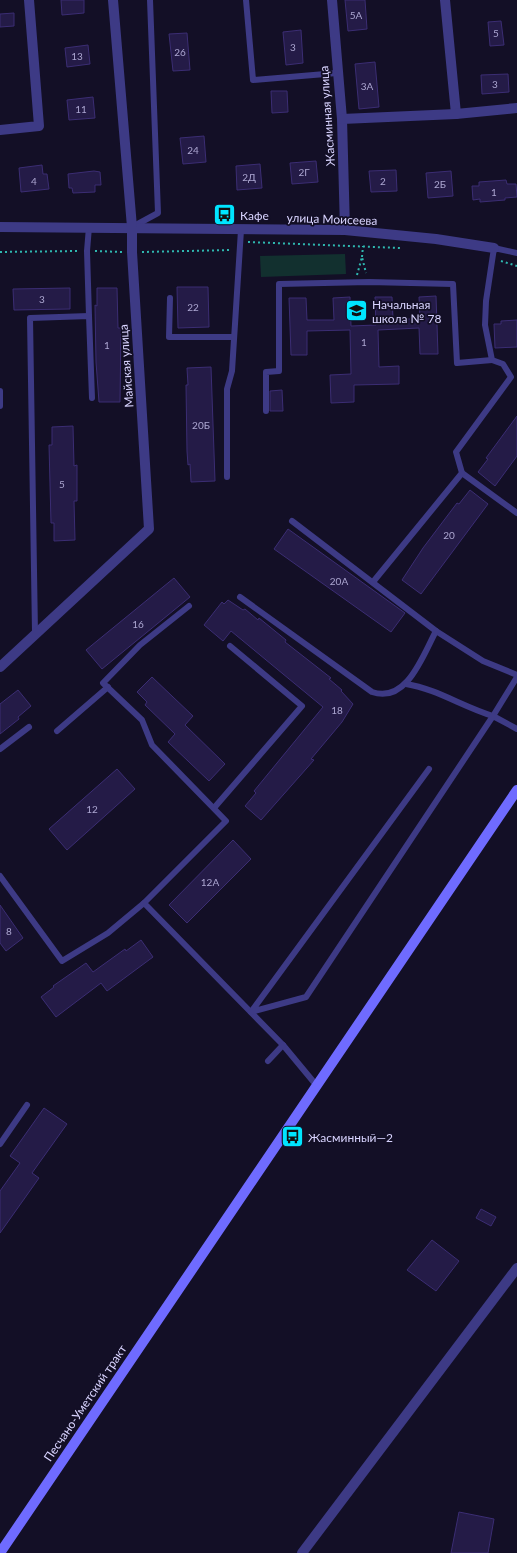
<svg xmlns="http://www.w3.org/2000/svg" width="517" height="1553" viewBox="0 0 517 1553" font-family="Lato,sans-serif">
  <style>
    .green { fill: #12302f }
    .building { fill: #241b47; stroke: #3b2d73 }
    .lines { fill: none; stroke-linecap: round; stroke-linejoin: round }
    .path { stroke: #2fb8b0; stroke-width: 2; stroke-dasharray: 2 3; stroke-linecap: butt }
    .service { stroke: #3d3a85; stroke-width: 6 }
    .minor { stroke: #3d3a85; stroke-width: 10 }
    .secondary { stroke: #6f6bff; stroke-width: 10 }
    .labels { text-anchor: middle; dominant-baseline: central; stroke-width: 3.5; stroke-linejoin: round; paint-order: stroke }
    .number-label { font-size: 10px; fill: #aca6d1 }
    .street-label { font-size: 12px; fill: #d9d4ff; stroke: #130f26 }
    .poi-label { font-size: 12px; fill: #d9d4ff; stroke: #130f26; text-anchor: start }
  </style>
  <rect width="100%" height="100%" fill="#130f26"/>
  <polygon class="green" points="345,254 346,274 261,277 260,256"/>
  <g class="building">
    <polygon points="61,0 84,0 84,13 62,15"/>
    <polygon points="345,0 365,0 367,29 348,31"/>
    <polygon points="14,13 14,26 0,27 0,14"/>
    <polygon points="501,21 504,45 490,46 488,22"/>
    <polygon points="301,30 303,63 286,65 283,32"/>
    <polygon points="187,33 190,70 173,71 169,34"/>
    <polygon points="88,45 90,64 67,67 65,48"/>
    <polygon points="375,62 379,107 359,109 355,64"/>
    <polygon points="508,74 509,92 482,94 481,75"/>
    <polygon points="271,91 287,91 288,112 272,113"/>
    <polygon points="93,97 95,118 69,120 67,100"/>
    <polygon points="204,136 206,162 183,164 180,138"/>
    <polygon points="316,161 318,182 292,184 290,163"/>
    <polygon points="260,164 262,188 237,190 236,166"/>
    <polygon points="42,165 43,174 47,174 49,189 21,192 19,168"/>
    <polygon points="396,170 397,191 371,192 369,171"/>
    <polygon points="94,171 100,172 101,185 95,185 95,192 73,193 72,188 69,188 68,174"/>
    <polygon points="451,171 453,196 428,198 426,173"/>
    <polygon points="506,180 507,184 516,184 517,197 505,198 505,200 480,202 480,199 473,200 472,186 479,186 479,182"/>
    <polygon points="177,287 208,287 209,327 178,328"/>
    <polygon points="70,288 70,309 14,310 13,289"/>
    <polygon points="97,288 117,288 118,328 121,328 120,402 99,402 96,362 95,305 97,306"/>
    <polygon points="436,296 438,354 420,354 419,328 378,330 379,367 399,366 399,384 354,385 354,402 331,403 330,375 351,374 350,330 307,331 307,355 291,355 289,298 306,298 307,320 334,320 333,298 350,297 351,326 376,325 375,297 392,297 393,319 420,319 419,297"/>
    <polygon points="517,320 517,347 495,348 494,324 501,324 501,321"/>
    <polygon points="211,367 215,481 191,482 190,464 188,465 187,451 186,385 188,385 187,368"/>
    <polygon points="282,390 283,411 270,411 270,391"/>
    <polygon points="517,416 517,456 495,486 478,472 488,459 486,458"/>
    <polygon points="73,426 74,466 77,465 77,501 74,501 75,540 54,541 54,523 51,523 49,445 52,445 52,427"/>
    <polygon points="470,490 488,504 421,594 402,580 423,548 457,503 459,504"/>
    <polygon points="288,529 405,613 391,632 274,549"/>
    <polygon points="174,578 190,597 102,669 86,650"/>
    <polygon points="228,600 243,610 245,609 258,620 259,618 286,640 285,642 331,678 329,679 342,690 341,691 353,704 342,722 311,759 314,760 261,820 245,806 256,793 254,791 323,707 231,631 223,641 204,625 222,602 224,604"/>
    <polygon points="152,677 193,716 185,725 225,764 209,781 168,742 175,734 145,705 147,702 137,692"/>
    <polygon points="18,690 31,706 18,717 19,719 0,734 0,704"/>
    <polygon points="117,769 135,789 67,850 49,829"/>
    <polygon points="233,840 251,859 187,923 169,905"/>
    <polygon points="0,905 23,938 6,951 0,943"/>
    <polygon points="141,940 153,957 107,991 101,983 56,1017 41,997 54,987 53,986 86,963 93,972 125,949 126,951"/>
    <polygon points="44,1108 67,1124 32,1173 39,1178 0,1233 0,1191 20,1163 10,1156"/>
    <polygon points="481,1209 496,1217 491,1226 476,1218"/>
    <polygon points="432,1240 459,1261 436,1291 407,1270"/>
    <polygon points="459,1512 494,1519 488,1553 451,1553"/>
  </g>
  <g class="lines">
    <g class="path">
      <polyline points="248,242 400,248"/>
      <polyline points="95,251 122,252"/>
      <polyline points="0,252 78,251"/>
      <polyline points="142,252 232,250"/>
      <polyline points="362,257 363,246"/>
      <polyline points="501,261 517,266"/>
      <polyline points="357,275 362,257 366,273"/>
    </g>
    <g class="service">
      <polyline points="246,0 253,80 337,73"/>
      <polyline points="134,226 158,213 150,0"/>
      <polyline points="89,227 87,251 89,316"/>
      <polyline points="170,298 169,337 234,337"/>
      <polyline points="0,391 0,406"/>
      <polyline points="266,411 266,372 279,371 279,284 369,282 453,284 457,363 492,360"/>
      <polyline points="462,473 517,513"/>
      <polyline points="227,477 227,389 232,371 241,230"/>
      <polyline points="292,521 436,631 483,661 517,675"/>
      <polyline points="373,582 462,473 456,452 511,377 503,364 492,360 485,325 486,301 494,248 517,253"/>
      <path d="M240 597 372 692C407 704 423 655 436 631"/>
      <polyline points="189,606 140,645 103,683 142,720 152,745 226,821 144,903 283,1045 317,1086"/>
      <polyline points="35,633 30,318 89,316 92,398"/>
      <path d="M406 684C437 689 463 707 493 716L517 677"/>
      <polyline points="57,731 108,687"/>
      <polyline points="0,749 29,727"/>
      <polyline points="429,769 251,1012 306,997 493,716 517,729"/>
      <polyline points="214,808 302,706 230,646"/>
      <polyline points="0,876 62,961 108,933 144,903"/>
      <polyline points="268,1061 283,1045"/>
      <polyline points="0,1144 27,1105"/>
    </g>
    <g class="minor">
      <polyline points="332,0 342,119 345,230"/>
      <polyline points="445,0 456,114"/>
      <polyline points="342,119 456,114 517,108"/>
      <polyline points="0,130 39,126 29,0"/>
      <polyline points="0,227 345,230 436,239 494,248"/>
      <polyline points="0,667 149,529 132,252 132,227 113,0"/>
      <polyline points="302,1553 517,1268"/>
    </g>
    <polyline class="secondary" points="0,1553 517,790"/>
  </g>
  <defs>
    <symbol id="bus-square" viewBox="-11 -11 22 22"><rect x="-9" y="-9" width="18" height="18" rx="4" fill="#00e5ff" stroke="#130f26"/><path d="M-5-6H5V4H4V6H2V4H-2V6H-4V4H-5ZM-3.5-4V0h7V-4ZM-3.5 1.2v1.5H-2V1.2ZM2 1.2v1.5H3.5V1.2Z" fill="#111"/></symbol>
    <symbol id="school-square" viewBox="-11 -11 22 22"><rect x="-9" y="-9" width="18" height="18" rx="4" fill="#00e5ff" stroke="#130f26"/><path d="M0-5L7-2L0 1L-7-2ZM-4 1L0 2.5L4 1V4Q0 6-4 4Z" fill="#111"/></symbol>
  </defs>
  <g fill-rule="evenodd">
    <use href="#bus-square" x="212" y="202" width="25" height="25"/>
    <use href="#school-square" x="344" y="298" width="25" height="25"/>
    <use href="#bus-square" x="280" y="1124" width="25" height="25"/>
  </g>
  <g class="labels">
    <g class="number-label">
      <text x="356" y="15">5А</text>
      <text x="496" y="33">5</text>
      <text x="293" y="47">3</text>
      <text x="180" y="52">26</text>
      <text x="77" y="56">13</text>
      <text x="495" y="84">3</text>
      <text x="367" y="86">3А</text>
      <text x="81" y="109">11</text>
      <text x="193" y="150">24</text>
      <text x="304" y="172">2Г</text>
      <text x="249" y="177">2Д</text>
      <text x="34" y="181">4</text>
      <text x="383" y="181">2</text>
      <text x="440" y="184">2Б</text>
      <text x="494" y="192">1</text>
      <text x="42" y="299">3</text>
      <text x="193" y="307">22</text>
      <text x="364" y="342">1</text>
      <text x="107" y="345">1</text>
      <text x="201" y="425">20Б</text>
      <text x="62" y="484">5</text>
      <text x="449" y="535">20</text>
      <text x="339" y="581">20А</text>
      <text x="138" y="624">16</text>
      <text x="337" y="710">18</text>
      <text x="92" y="809">12</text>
      <text x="210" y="882">12А</text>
      <text x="9" y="931">8</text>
    </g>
    <g class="street-label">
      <text transform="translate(327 116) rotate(-94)">Жасминная улица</text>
      <text transform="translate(332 219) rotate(2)">улица Моисеева</text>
      <text transform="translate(126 366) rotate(-94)">Майская улица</text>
      <text transform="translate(85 1403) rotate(-56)">Песчано-Уметский тракт</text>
    </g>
    <g class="poi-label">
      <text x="240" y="215">Кафе</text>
      <text x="372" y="304">Начальная<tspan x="372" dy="14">школа № 78</tspan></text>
      <text x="308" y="1137">Жасминный—2</text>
    </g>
  </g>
</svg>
